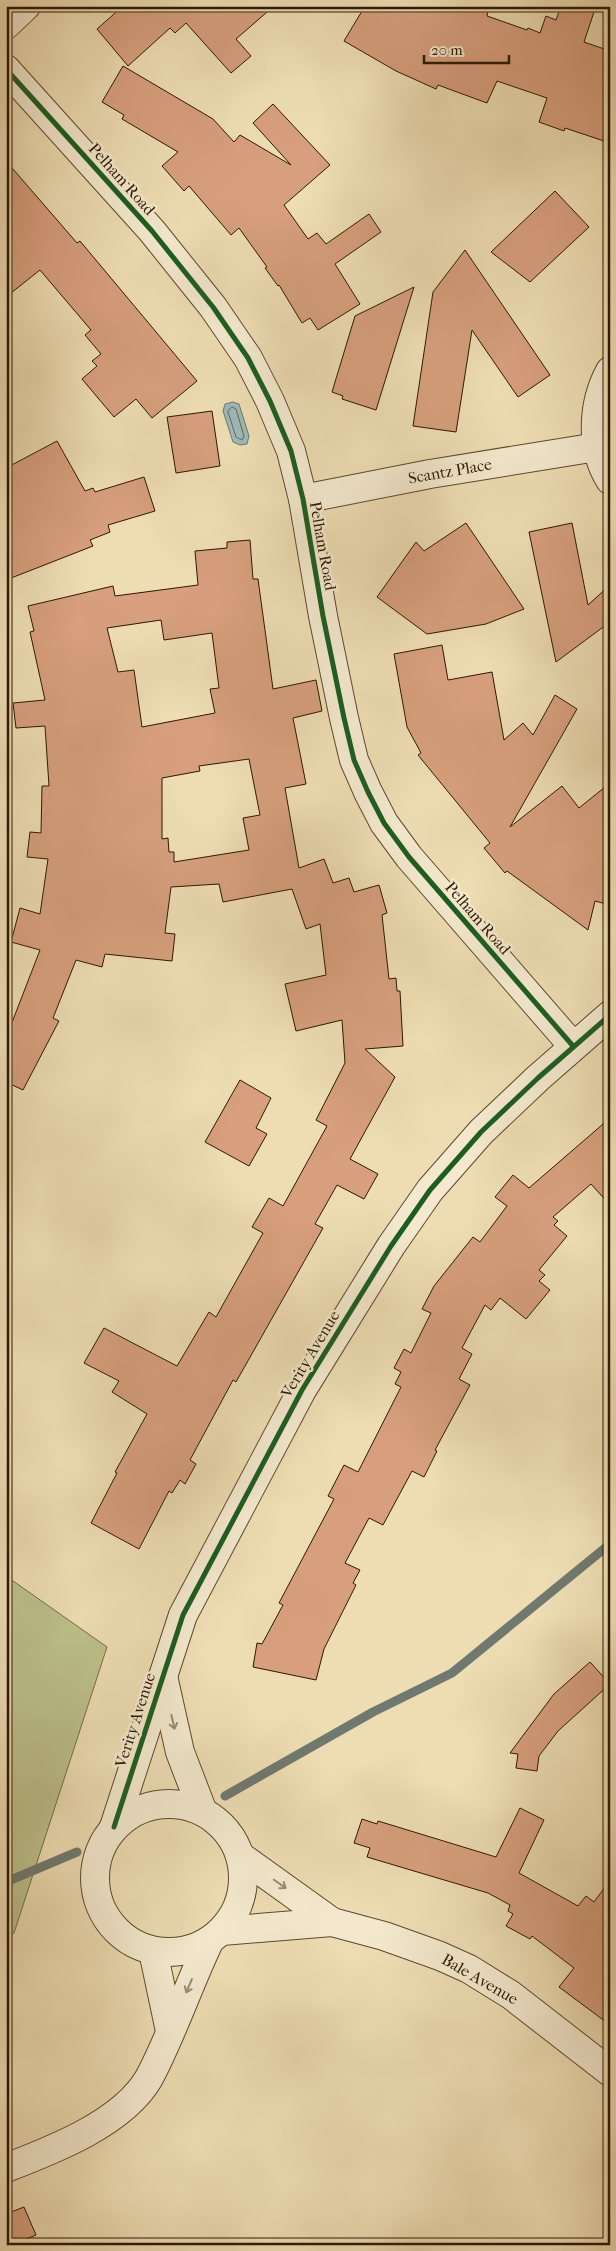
<svg xmlns="http://www.w3.org/2000/svg" width="616" height="2251" viewBox="0 0 616 2251" font-family="'IM FELL French Canon',serif">
  <style>
    .green { fill: #bcc08a; stroke: #746c46 }
    .water { fill: #9eb9b7; stroke: #70796f }
    .lines { fill: none; stroke-linecap: round; stroke-linejoin: round }
    .shore { stroke: #65685c; stroke-width: 1 }
    .stream { stroke: #70796f; stroke-width: 9 }
    .building { fill: #d79f7d; stroke: #2c1802; fill-rule: evenodd }
    .street-casing { stroke: #5c492e; stroke-width: 30 }
    .street { stroke: #f4e9ce; stroke-width: 28 }
    .cycleway-casing { stroke: #f4e9ce; stroke-width: 8 }
    .cycleway { stroke: #1b5e20; stroke-width: 5 }
    .oneway { stroke: #9a8b72 }
    .labels { text-anchor: middle; dominant-baseline: central; stroke-width: 5; stroke-linejoin: round; paint-order: stroke }
    .street-label { font-size: 16px; fill: #2c1802; stroke: #f4e9ce }
  </style>
  <rect width="100%" height="100%" fill="#eeddb3"/>
  <filter id="stains"><feTurbulence type="fractalNoise" baseFrequency=".004" numOctaves="4"/><feColorMatrix values="0 0 0 0 .2 0 0 0 0 .09 0 0 0 0 .02 0 0 0 .5 -.17"/></filter>
  <radialGradient id="worn" r=".72"><stop offset=".6" stop-color="#630" stop-opacity="0"/><stop offset="1" stop-color="#630" stop-opacity=".3"/></radialGradient>
  <polygon class="green" points="6,1576 107,1647 14,1933 6,1940"/>
  <polygon class="water" points="233,402 239,404 249,436 247,444 240,445 233,442 223,411 225,404"/>
  <g class="lines">
    <polygon class="shore" points="232,407 236,409 244,436 242,440 236,437 228,412"/>
    <g class="stream">
      <polyline points="225,1796 373,1712 452,1673 610,1544"/>
      <polyline points="6,1882 77,1852"/>
    </g>
  </g>
  <g class="building">
    <polygon points="123,6 274,6 236,39 251,56 231,73 186,23 175,33 170,28 128,66 97,29"/>
    <polygon points="365,6 475,6 488,11 487,16 527,30 528,28 540,33 546,16 556,20 561,6 596,6 584,42 610,51 610,143 565,128 564,131 539,122 547,98 497,81 487,103 438,85 436,89 396,71 344,41"/>
    <polygon points="123,66 213,119 234,142 240,135 291,165 253,123 273,104 330,165 284,205 308,239 317,233 326,244 369,214 381,232 335,264 360,304 318,330 310,318 302,323 279,285 278,286 265,268 267,267 239,228 231,235 189,186 184,191 162,166 178,152 122,119 124,115 102,102"/>
    <polygon points="6,161 77,243 80,241 197,381 152,418 136,399 114,417 82,379 97,366 92,361 101,354 85,335 91,330 40,270 6,297"/>
    <polygon points="555,191 589,227 530,282 491,252"/>
    <polygon points="465,250 550,375 518,397 472,330 456,432 413,426 433,292"/>
    <polygon points="414,287 376,410 342,399 343,396 332,392 355,316"/>
    <polygon points="212,411 220,466 176,473 167,417"/>
    <polygon points="57,441 85,491 93,488 95,492 144,477 155,511 108,525 110,532 90,540 93,546 6,580 6,468"/>
    <polygon points="466,523 524,609 486,624 427,634 377,597 416,542 424,551"/>
    <polygon points="572,523 588,605 610,585 610,622 556,662 529,532"/>
    <path d="M250 540 253 579H258L273 689 316 680 322 711 293 718 306 784 285 788 299 868 324 859 333 883 349 878 354 892 379 885 387 913 382 915 389 979 396 978 397 991H400L403 1046 365 1049 395 1077 350 1159 378 1174 364 1199 337 1185 315 1224 323 1228 236 1382 233 1380 190 1460 196 1464 185 1484 180 1480 172 1493 169 1491 139 1549 91 1523 117 1473 115 1472 147 1414 112 1392 119 1381 84 1363 104 1328 177 1366 209 1312 216 1317 263 1233 252 1227 269 1198 283 1206 327 1126 316 1120 345 1063 342 1020 296 1031 285 984 326 975 320 924 306 929 292 889 223 902 219 884 171 887 165 933 175 934 172 961 105 954 102 967 76 960 53 1018 59 1021 23 1090 6 1082V1038L40 950 11 942 20 908 40 914 48 859 27 857 30 832 41 833 42 786H49L45 726 16 728 13 703 45 700 30 632 34 631 28 606 113 586 115 596 198 585 195 551 227 548V542ZM161 620 164 640 212 633 219 688 210 689 215 713 142 727 134 670 118 672 107 628ZM249 759 260 815 243 818 249 850 174 862V852H169L168 838 162 839V778L200 771 199 766Z"/>
    <polygon points="442,645 448,680 492,672 504,740 523,723 533,735 555,695 577,709 510,827 562,786 579,808 610,783 610,905 595,901 588,930 507,871 505,873 484,848 490,843 418,755 421,753 407,727 394,654"/>
    <polygon points="240,1080 271,1098 256,1128 267,1134 249,1166 205,1142"/>
    <polygon points="610,1118 610,1205 591,1184 553,1217 558,1221 554,1225 567,1236 539,1270 545,1275 539,1281 550,1290 526,1319 500,1298 491,1310 485,1305 462,1348 472,1354 459,1379 470,1385 435,1450 437,1451 424,1477 412,1471 383,1525 369,1518 345,1563 360,1570 353,1583 356,1585 324,1649 316,1680 253,1667 257,1643 262,1644 283,1605 279,1603 334,1499 328,1496 344,1465 358,1472 401,1387 395,1384 401,1372 394,1368 404,1349 411,1353 431,1313 422,1309 434,1286 473,1237 480,1242 507,1206 495,1197 513,1175 529,1188"/>
    <polygon points="590,1662 610,1684 558,1731 539,1756 537,1771 516,1768 518,1754 510,1753 554,1694"/>
    <polygon points="520,1808 544,1820 519,1873 578,1906 586,1896 594,1902 610,1880 610,2025 559,1987 574,1968 532,1936 530,1939 506,1926 513,1914 508,1911 510,1905 488,1893 367,1857 370,1848 354,1843 362,1819 377,1824 378,1821 496,1857"/>
    <polygon points="24,2207 36,2235 12,2245 6,2245 6,2214"/>
  </g>
  <g class="lines">
    <defs>
      <g id="street">
        <polyline points="6,25 26,6"/>
        <polyline points="6,69 152,231 213,307 248,358 270,401 291,451 303,499 323,616 344,718 354,760 368,792 384,823 409,857 573,1046"/>
        <path d="M610 371C592 404 590 448 610 480"/>
        <polyline points="303,499 430,474 597,447"/>
        <polyline points="163,1676 180,1752 203,1812"/>
        <circle cx="169" cy="1878" r="74"/>
        <polyline points="114,1827 183,1615 302,1390 391,1246 430,1190 481,1132 538,1078 610,1015"/>
        <polyline points="240,1856 332,1922 384,1936 440,1956 469,1969 511,1995 610,2072"/>
        <polyline points="222,1931 332,1922"/>
        <polyline points="153,1951 170,2031"/>
        <path d="M6 2168C53 2150 123 2123 149 2078 172 2035 188 1986 209 1942"/>
      </g>
    </defs>
    <use href="#street" class="street-casing"/>
    <use href="#street" class="street"/>
    <defs>
      <g id="cycleway">
        <polyline points="6,69 152,231 213,307 248,358 270,401 291,451 303,499 323,616 344,718 354,760 368,792 384,823 409,857 573,1046"/>
        <polyline points="114,1827 183,1615 302,1390 391,1246 430,1190 481,1132 538,1078 610,1015"/>
      </g>
    </defs>
    <use href="#cycleway" class="cycleway-casing"/>
    <use href="#cycleway" class="cycleway"/>
  </g>
  <defs><path id="oneway-shaft" d="M-6 0H5M1.5-3L5.5 0L1.5 3" fill="none" stroke-width="1.6" stroke-linecap="round" stroke-linejoin="round" transform="scale(1.25)"/></defs>
  <g class="oneway">
    <use href="#oneway-shaft" transform="translate(173 1722) rotate(77)"/>
    <use href="#oneway-shaft" transform="translate(280 1884) rotate(35)"/>
    <use href="#oneway-shaft" transform="translate(189 1986) rotate(113)"/>
  </g>
  <g class="labels">
    <g class="street-label">
      <text transform="translate(122 179) rotate(48)">Pelham Road</text>
      <text transform="translate(450 471) rotate(-10)">Scantz Place</text>
      <text transform="translate(323 546) rotate(80)">Pelham Road</text>
      <text transform="translate(478 918) rotate(49)">Pelham Road</text>
      <text transform="translate(310 1354) rotate(-59)">Verity Avenue</text>
      <text transform="translate(135 1720) rotate(-72)">Verity Avenue</text>
      <text transform="translate(480 1979) rotate(30)">Bale Avenue</text>
    </g>
  </g>
  <rect width="616" height="2251" fill="none" stroke="#eeddb3" stroke-width="25"/>
  <rect x="8" y="8" width="601" height="2236" fill="none" stroke="#2c1802" stroke-width="2.5"/>
  <rect x="12" y="12" width="591" height="2226" fill="none" stroke="#2c1802"/>
  <path d="M424 55v8h85v-8" fill="none" stroke="#2c1802" stroke-width="2.5"/>
  <text x="431" y="55" font-size="15" fill="#2c1802" stroke="#f4e9ce" stroke-width="4" paint-order="stroke">20 m</text>
  <rect width="100%" height="100%" filter="url(#stains)"/>
  <rect width="100%" height="100%" fill="url(#worn)"/>
</svg>
